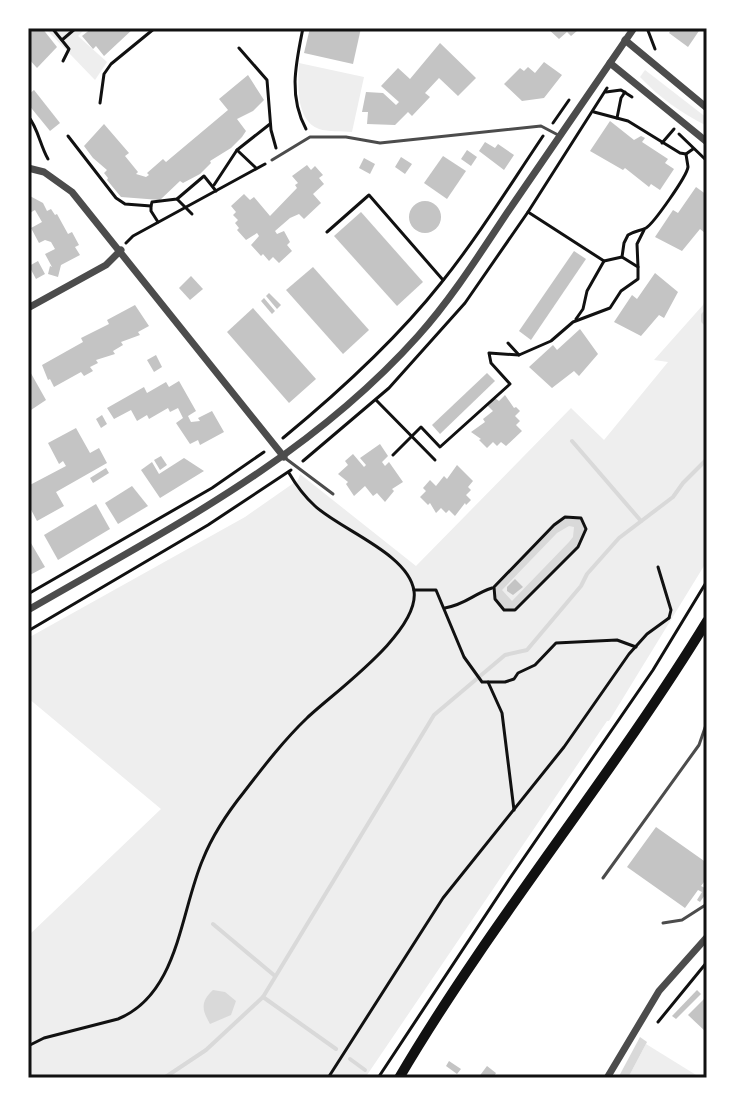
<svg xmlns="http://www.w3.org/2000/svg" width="735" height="1106" viewBox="0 0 735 1106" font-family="'Roboto Serif',serif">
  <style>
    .green { fill: #eee }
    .water { fill: #d9d9d9; fill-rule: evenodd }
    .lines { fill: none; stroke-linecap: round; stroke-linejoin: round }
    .stream { stroke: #d9d9d9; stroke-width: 4 }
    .building { fill: #c4c4c4 }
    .path { stroke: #111; stroke-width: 3 }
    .service { stroke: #4c4c4c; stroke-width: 3 }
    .minor { stroke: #4c4c4c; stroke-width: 7 }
    .secondary { stroke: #111; stroke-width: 10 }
    .neatline { fill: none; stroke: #111; stroke-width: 3 }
  </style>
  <rect width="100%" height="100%" fill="#fff"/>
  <g class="green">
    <polygon points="45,28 86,28 78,36 107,62 95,80"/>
    <path d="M299 63 364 77 352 132C342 131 328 132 319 129 295 120 298 83 299 63Z"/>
    <path d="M645 70 707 118V126C681 113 660 98 640 77Z"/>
    <polygon points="707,294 707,561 609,721 607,721 365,1078 28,1078 28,936 161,809 28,698 28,638 245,517 298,480 300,474 416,566 571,408 604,440 668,362 654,360 703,305"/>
    <polygon points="646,1044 701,1078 628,1078"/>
  </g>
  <g class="water">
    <path d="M565 517 581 518 586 529 578 547 515 610H504L495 599 494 587 554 525ZM569 526 574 527 573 537 569 542 512 601 502 590 557 533Z"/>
    <path d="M213 990 225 992 236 1001 231 1015 210 1024C202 1010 200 1002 213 990Z"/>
    <polygon points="640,1037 647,1042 628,1078 618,1078"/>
  </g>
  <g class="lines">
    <g class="stream">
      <polyline points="707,311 703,315 703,321 707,325"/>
      <polyline points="572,441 641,521"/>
      <polyline points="213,924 275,976"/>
      <polyline points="263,997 336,1049"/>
      <polyline points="350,1059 365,1070"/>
      <polyline points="164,1078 206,1050 263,997 434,715 505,655 527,650 581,586 587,574 619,538 673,497 683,483 707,459"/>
    </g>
  </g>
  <g class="building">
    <polygon points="28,28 42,28 57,47 37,68 28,58"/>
    <polygon points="92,28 134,28 104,56 96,46 93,49 82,36"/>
    <polygon points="310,28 361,28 353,64 304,53"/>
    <polygon points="547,28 573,28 577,31 571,36 567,32 559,39"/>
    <polygon points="672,28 701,28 688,47 669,33"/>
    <polygon points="440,43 476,78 458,96 439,78 425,93 430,97 412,116 408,112 395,125 367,124 368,112 362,112 366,92 383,93 396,105 399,102 381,86 398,68 410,79"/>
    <polygon points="544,62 562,75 544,98 522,101 504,84 520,68 524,71 528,67 535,73"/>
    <polygon points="248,75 264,100 253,111 237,119 246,131 242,137 231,148 210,161 211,163 200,174 183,183 180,181 160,200 121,197 107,180 108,178 104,173 107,170 93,158 84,146 104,124 129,153 125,156 138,172 136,174 146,177 149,175 147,173 163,159 166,162 228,110 219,99"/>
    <polygon points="34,90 60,123 50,131 28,104 28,95"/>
    <polygon points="610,121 634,140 641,136 645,138 642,142 668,159 665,163 674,169 660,190 651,184 649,187 625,168 623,170 590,151"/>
    <polygon points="485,142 495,148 498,144 514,155 504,170 479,151"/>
    <polygon points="467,150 477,157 471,166 461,159"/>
    <polygon points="443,156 466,171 447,199 424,183"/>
    <polygon points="401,157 412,164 405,174 395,167"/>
    <polygon points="364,158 375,164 370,174 359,168"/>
    <polygon points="307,165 311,170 315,166 323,175 319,178 324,184 313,194 321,203 304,219 299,214 290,218 275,231 277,234 284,231 290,242 287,245 292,251 279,263 273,257 269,261 263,254 261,256 251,245 259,236 257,233 246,240 237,230 239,228 235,223 238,220 233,215 236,212 231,206 244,194 250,200 254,197 270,216 297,188 295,185 298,183 292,176"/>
    <polygon points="696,187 707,195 707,230 705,233 700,229 682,251 655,237 673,210 678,213"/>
    <polygon points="28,195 43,203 47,211 51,209 55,215 57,214 68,234 72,232 79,245 75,247 80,255 61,265 58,277 48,274 50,266 52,267 45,254 55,249 51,242 45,240 39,243 31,228 42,222 35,210 28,214"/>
    <circle cx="425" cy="217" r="16"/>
    <polygon points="361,212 423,282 397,306 334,236"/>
    <polygon points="574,251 586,259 531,340 519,331"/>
    <polygon points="38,261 45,274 36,279 29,266"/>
    <polygon points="313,267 369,330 343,354 286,290"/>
    <polygon points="655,273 678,292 664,318 659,315 641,336 614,322 632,295 637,299"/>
    <polygon points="191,276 203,289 190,300 179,288"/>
    <polygon points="269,293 281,305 277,309 266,296"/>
    <polygon points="264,298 275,311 272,314 261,301"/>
    <polygon points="135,305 149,326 138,332 140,335 121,342 123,345 113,351 115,354 96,360 98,363 90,367 93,371 84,376 81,372 54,387 50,379 48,380 42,365 83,342 81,338 109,324 107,320"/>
    <polygon points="253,308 316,379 289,403 227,332"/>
    <polygon points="580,329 598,354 579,376 574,371 552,388 529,367 553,345 557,350"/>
    <polygon points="156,355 162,367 154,372 147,360"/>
    <polygon points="28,368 46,400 28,412"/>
    <polygon points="487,373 495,381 440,434 432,425"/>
    <polygon points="179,381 196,411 188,416 191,422 200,421 198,418 212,411 224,432 200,445 198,440 190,444 176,423 183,418 178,408 170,412 168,408 149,419 147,415 137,421 131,410 114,419 107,408 144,387 147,393 166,382 169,387"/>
    <polygon points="505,395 514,408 516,407 520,411 515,416 520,421 516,425 522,431 506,446 501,442 497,446 493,442 487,448 479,440 481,439 471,432 485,422 483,419 493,411 487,405 495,398 499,401"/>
    <polygon points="102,415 107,424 101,428 96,419"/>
    <polygon points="76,428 90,453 99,448 107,463 56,492 64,506 37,521 28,504 28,486 66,466 63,461 59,464 48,443"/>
    <polygon points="380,444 388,456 382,462 385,466 389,462 403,482 392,489 394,491 385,502 377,493 373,496 365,486 354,496 346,484 348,482 338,474 348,465 345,461 353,454 364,467 366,465 360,458"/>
    <polygon points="161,456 167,465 160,470 154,460"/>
    <polygon points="184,458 204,471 160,498 141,470 152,462 159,474"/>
    <polygon points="457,465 473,481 468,487 471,490 466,495 471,500 466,505 465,503 455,516 449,510 446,513 441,508 436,513 430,503 428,505 420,497 426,491 423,488 430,480 436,486 444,476 447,479"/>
    <polygon points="106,468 109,473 93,483 90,478"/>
    <polygon points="132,486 148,506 118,524 105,503"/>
    <polygon points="96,504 110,529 58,560 44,535"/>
    <polygon points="28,538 45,567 28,576"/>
    <polygon points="515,579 523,587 513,595 507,591 507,587"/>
    <polygon points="656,827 707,863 707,878 701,886 705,888 707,885 707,892 700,902 697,900 702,892 698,890 685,908 627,867"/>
    <polygon points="697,990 701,994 676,1019 672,1016"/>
    <polygon points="707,996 707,1033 688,1015"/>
    <polygon points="449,1061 461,1069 457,1074 446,1066"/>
    <polygon points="487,1066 496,1073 493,1078 478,1078"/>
  </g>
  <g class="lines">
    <g class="path">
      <polyline points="52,28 69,49 63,61"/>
      <path d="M303 28C296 63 288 96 306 129"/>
      <polyline points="647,28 655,49"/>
      <polyline points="62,40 76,28"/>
      <polyline points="239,48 267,80 271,130 276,148"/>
      <polyline points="606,92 621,90 632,97"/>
      <polyline points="100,103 104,74 111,64 155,28"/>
      <polyline points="594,112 628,121 680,153 686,154 693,149"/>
      <path d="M28 116C38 128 40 145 48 159"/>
      <polyline points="617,118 621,98 625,92"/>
      <polyline points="553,123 569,100"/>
      <polyline points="679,134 707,161"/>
      <polyline points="68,136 116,198 125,204 151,206 152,202 177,199 204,176 216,191"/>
      <polyline points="662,143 674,129"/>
      <polyline points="237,150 256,168"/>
      <polyline points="214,185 237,150 270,124"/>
      <polyline points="177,199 192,214"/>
      <polyline points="151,206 151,211 158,222"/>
      <polyline points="528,212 604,261 587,291 583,309 576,319"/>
      <polyline points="327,232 369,195 443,280"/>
      <polyline points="126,243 133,236 265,164"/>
      <polyline points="604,261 622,257"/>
      <polyline points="638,267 637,244 644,230"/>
      <path d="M508 343 519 355 551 341 573 322 610 308 621 291 638 279V267L622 257 624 243 628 235C634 231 640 231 646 228 654 223 687 176 688 167 688 166 686 155 686 154"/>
      <polyline points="376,400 435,460"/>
      <path d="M283 438C340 391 396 340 441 283 478 237 510 185 543 136"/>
      <polyline points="393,455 421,427 440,447 510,384 491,363 489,353 519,355"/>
      <polyline points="303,461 389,388 465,303 528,212 607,88"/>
      <polygon points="565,517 581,518 586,529 578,547 515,610 504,610 495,599 494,587 554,525"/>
      <polyline points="658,567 671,610 669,618"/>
      <polyline points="414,590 436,590 464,657 482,682 505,682 514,679 518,673 535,665 556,643 617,640 636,647"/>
      <polyline points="28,594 212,488 264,452"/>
      <path d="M445 608C467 604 473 594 492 588"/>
      <polyline points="28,631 208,525 291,470"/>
      <polyline points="488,682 502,713 514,810"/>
      <polyline points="658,1022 707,962"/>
      <path d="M28 1046 44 1038 118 1019C179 994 180 912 203 859 213 834 228 812 244 792 264 766 284 740 307 718 333 693 420 632 414 591 409 554 341 530 315 506 305 497 296 485 289 473"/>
      <polyline points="328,1078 443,898 564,747 629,654 647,634 669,618"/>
      <polyline points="378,1078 510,878 653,670 707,581"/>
    </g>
    <g class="service">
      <polyline points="272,160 310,137 346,137 380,143 541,126 560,136"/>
      <polyline points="285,458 333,494"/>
      <polyline points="603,878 699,745 707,722"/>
      <polyline points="663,923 682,920 707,904"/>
    </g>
    <g class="minor">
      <polyline points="625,40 707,108"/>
      <polyline points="610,63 707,142"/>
      <polyline points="28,168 44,172 72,192 284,457"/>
      <polyline points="28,308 106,265 121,250"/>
      <path d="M28 610C168 529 308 459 418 336 452 298 479 255 507 213 549 152 591 90 634 28"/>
      <polyline points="607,1078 659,991 707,937"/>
    </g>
    <path class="secondary" d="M399 1078C492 920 611 778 707 621"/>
  </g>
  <rect width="735" height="1106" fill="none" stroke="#ffffff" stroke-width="60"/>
  <rect x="30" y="30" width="675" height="1046" class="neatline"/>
</svg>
